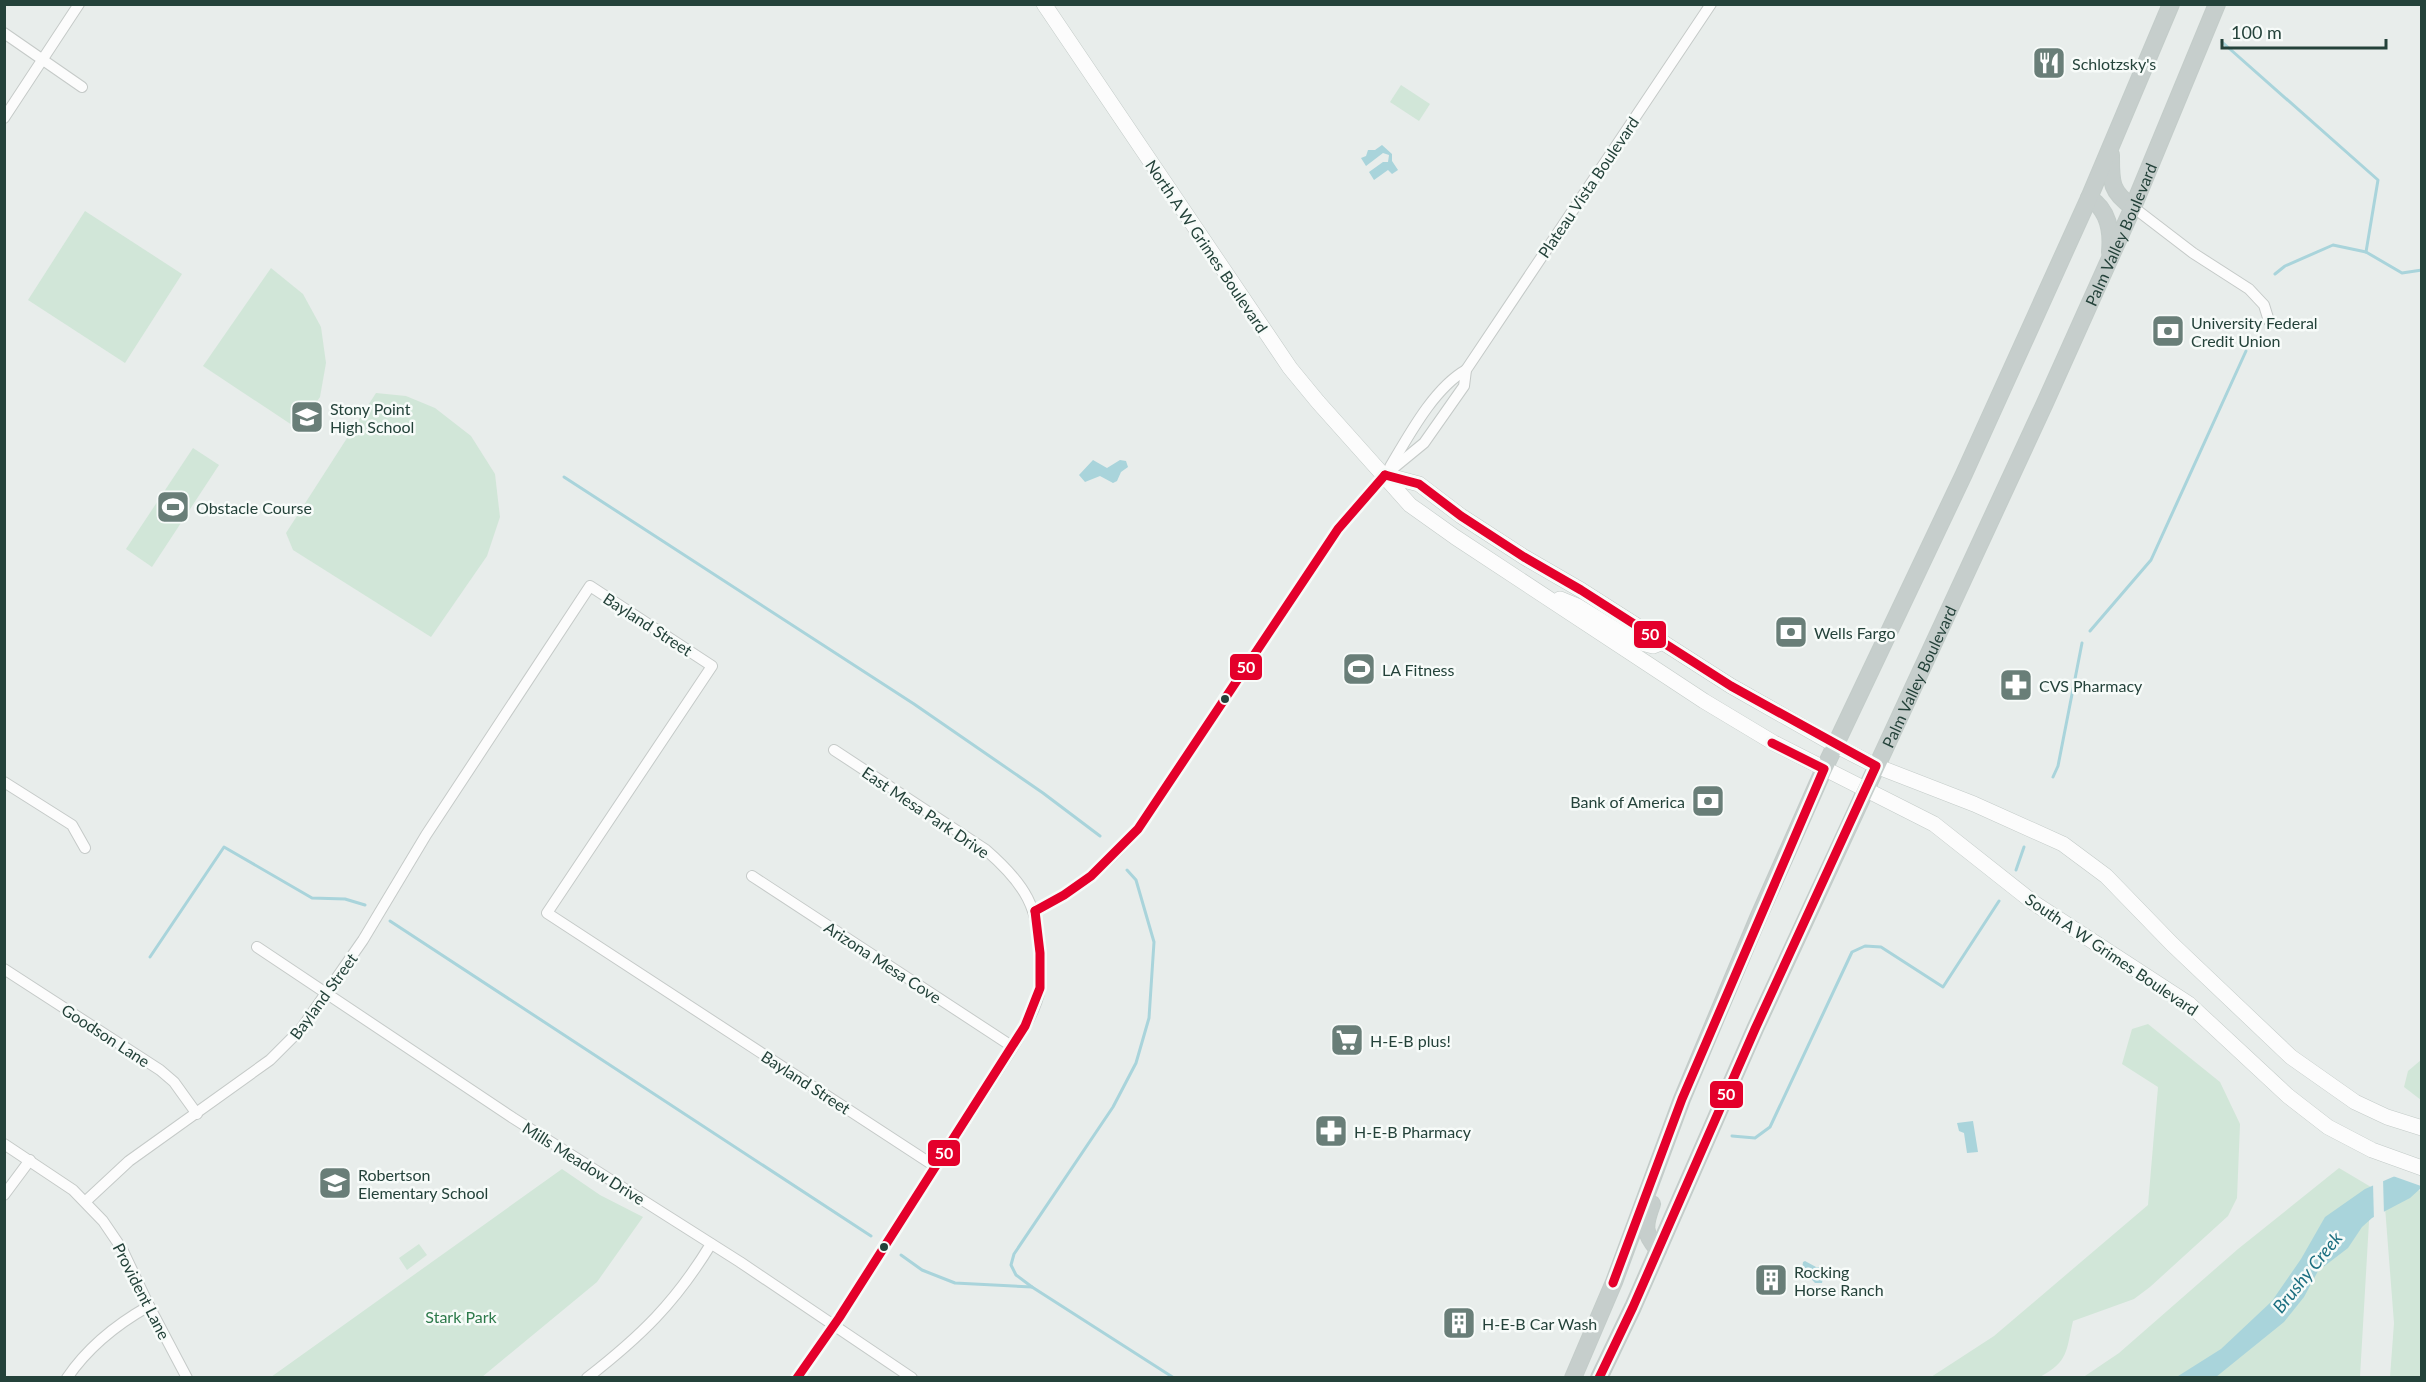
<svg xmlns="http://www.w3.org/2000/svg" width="2426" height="1382" viewBox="0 0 2426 1382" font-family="Lato,sans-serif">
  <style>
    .green { fill: #d1e6d8 }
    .water { fill: #a9d4db }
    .pier { fill: #e8edeb }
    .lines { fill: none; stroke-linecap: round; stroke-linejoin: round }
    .stream { stroke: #a9d4db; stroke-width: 3 }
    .minor-casing { stroke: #c5cac8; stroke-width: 12 }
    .secondary-casing { stroke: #c3cbc8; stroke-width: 16 }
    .trunk-casing { stroke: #c3ccc9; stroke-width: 18 }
    .minor { stroke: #fcfcfc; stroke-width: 10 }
    .secondary { stroke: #fcfcfc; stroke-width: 15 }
    .trunk { stroke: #c6cecc; stroke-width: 16 }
    .bus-1-casing { stroke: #f7fbf9; stroke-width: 14 }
    .bus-1 { stroke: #e4002b; stroke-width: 9 }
    .bus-dot { fill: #24423a; stroke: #f7fbf9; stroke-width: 2 }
    .labels { text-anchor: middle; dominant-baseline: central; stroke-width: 5; stroke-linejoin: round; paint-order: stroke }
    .poi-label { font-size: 16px; fill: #24423a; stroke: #f7fbf9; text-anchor: start }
    .street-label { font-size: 16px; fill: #24423a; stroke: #f7fbf9 }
    .park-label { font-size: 16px; fill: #2d7a4b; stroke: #f7fbf9 }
    .water-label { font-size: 18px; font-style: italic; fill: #1c6f80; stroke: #f7fbf9 }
    .line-badge { stroke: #f7fbf9; stroke-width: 2 }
    .badge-label { font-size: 16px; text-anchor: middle; font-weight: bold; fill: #fff }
  </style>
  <rect width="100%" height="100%" fill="#e8edeb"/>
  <g class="green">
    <polygon points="1401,85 1430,104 1419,121 1390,102"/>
    <polygon points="85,211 182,274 125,363 28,300"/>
    <polygon points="271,268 303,294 321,327 326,363 320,397 298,429 203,366"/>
    <polygon points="376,393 406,396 435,408 471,436 495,474 500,517 487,556 431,637 293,550 286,533"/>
    <polygon points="193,448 219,465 152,567 126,549"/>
    <path d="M2148 1024 2220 1082 2240 1124 2237 1198 2228 1216 2150 1287 2134 1299 2073 1321C2066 1351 2069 1361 2040 1377H1931L1994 1336 2148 1205 2158 1087 2122 1064 2132 1029Z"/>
    <polygon points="2421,1060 2421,1100 2404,1087 2408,1071"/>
    <polygon points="2339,1168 2371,1187 2360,1377 2082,1378 2119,1353 2238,1249"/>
    <polygon points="562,1169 600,1195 643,1217 597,1282 482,1377 271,1377"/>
    <polygon points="2418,1190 2421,1191 2421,1377 2390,1377 2394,1323 2385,1207"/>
    <polygon points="419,1244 427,1255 407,1270 399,1258"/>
  </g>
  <g class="water">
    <polygon points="1382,145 1392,154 1392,161 1398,170 1392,174 1388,170 1374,180 1369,172 1383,162 1388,162 1389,155 1383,153 1366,166 1361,158 1366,156 1368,150 1375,150"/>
    <polygon points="1093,460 1107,468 1120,460 1126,461 1128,467 1121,472 1117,481 1113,483 1100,476 1085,482 1079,475"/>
    <polygon points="1973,1121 1978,1152 1967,1153 1964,1133 1959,1131 1957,1123"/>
    <polygon points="2421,1159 2421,1188 2410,1198 2372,1218 2362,1227 2348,1248 2318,1271 2304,1297 2284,1322 2216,1377 2175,1378 2221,1349 2272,1301 2301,1259 2325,1217 2365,1189 2402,1173"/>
    <polygon points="1805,1261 1816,1267 1825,1267 1822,1283 1815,1283 1802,1269 1803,1262"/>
  </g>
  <g class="pier">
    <polygon points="2421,1157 2421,1186 2390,1175 2401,1170"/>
    <polygon points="2383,1178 2384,1215 2374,1221 2373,1183"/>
  </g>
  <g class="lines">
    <g class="stream">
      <polyline points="2222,42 2378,180 2366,252"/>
      <polyline points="2275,274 2285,266 2333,245 2366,252 2402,273 2422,270"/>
      <polyline points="564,477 914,704 1043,793 1100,836"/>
      <polyline points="2090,631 2151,560 2246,351"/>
      <polyline points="2053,777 2058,766 2082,643"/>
      <polyline points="2016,870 2024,847"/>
      <polyline points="390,921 871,1236"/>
      <polyline points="150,957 224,847 312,898 345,899 365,905"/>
      <polyline points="1732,1136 1755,1138 1770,1127 1852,952 1865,946 1881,947 1943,987 1999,901"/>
      <polyline points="901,1255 922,1270 955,1283 1032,1287 1174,1378"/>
      <polyline points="1032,1287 1016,1275 1011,1265 1014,1254 1113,1107 1136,1063 1149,1018 1154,942 1136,880 1127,870"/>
    </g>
    <defs>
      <g id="minor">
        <polyline points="4,33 82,87"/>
        <polyline points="4,118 79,4"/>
        <polyline points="2133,207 2193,253 2249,289 2264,305 2269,321"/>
        <path d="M1390 467C1409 435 1434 388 1466 370"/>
        <polyline points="4,782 72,825 85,848"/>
        <polyline points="752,876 1013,1047"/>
        <path d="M1035 911C1077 892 1107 864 1138 829L1338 529 1385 475 1424 443 1464 386 1466 370 1711 4"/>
        <polyline points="257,947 513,1118 740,1262 912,1378"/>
        <polyline points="4,969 160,1070 174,1082 197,1114"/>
        <polyline points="4,1144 73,1190 103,1221 122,1249 149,1306 187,1378"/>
        <polyline points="4,1195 30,1160"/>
        <polyline points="86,1201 129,1161 270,1060 301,1029 363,940 426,835 590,586 712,666 547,913 936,1167"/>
        <path d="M67 1378C88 1347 117 1324 149 1306"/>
        <path d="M587 1378C641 1336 675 1303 711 1244"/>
        <path d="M797 1378 839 1318 1013 1047C1024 1029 1036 1009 1040 989 1042 980 1040 970 1040 961 1040 908 1025 884 986 850L834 750"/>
      </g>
      <g id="secondary">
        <polyline points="1044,4 1290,368 1318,402 1410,505 1455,537 1704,701 1774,743 1934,824 2034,903 2189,1004 2288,1096 2328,1127 2372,1150 2422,1168"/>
        <polyline points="1385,475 1419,484 1461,516 1524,557 1581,590 1731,686 1835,745 1876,766 1974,804 2063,844 2106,876 2172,944 2291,1057 2355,1102 2387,1117 2422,1128"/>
        <polyline points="1560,599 1577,606 1634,641 1653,646 1663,642"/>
      </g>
      <g id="trunk">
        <path d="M2111 155C2111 181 2110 192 2133 207"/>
        <path d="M2089 198C2108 209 2112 231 2110 252"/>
        <path d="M1652 1204C1644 1226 1643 1232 1658 1250"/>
        <polyline points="1573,1378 1614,1282 1682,1099 1758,918 1824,769 1964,474 2089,198 2171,4"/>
        <path id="s1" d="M1599 1378 1633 1307 1755 1029 2045 403 2133 207 2217 4"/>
      </g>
    </defs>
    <use href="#minor" class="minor-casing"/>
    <use href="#secondary" class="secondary-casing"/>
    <use href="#trunk" class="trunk-casing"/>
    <use href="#minor" class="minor"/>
    <use href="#secondary" class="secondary"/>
    <use href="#trunk" class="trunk"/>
    <defs>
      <g id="bus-1">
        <polyline points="1385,475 1419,484 1461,516 1524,557 1581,590 1731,686 1876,766 1755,1029 1633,1307 1599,1378"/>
        <polyline points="1035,911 1064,895 1091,876 1138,829 1338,529 1385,475"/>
        <polyline points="1613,1283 1682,1099 1824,769 1772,743"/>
        <polyline points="797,1378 839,1318 1025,1026 1040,988 1040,953 1035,911"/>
      </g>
    </defs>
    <use href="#bus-1" class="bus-1-casing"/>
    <use href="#bus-1" class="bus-1"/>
  </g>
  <defs>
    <symbol id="restaurant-square" viewBox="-11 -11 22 22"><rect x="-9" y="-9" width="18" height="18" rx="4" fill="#697e78" stroke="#f7fbf9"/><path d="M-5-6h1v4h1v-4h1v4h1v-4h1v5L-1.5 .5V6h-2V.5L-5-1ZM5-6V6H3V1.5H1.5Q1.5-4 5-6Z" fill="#fff"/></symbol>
    <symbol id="bank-square" viewBox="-11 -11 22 22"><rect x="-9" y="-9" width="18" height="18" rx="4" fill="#697e78" stroke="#f7fbf9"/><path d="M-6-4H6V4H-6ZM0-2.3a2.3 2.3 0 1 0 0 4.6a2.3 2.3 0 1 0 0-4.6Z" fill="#fff"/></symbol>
    <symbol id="school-square" viewBox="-11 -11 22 22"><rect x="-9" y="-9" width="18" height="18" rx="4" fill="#697e78" stroke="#f7fbf9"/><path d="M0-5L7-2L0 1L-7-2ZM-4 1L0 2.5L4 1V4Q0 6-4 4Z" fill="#fff"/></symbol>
    <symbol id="stadium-square" viewBox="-11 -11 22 22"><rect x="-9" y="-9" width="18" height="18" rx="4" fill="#697e78" stroke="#f7fbf9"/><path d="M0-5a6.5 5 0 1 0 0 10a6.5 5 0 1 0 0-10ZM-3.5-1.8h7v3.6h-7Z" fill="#fff"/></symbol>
    <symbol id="pharmacy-square" viewBox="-11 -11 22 22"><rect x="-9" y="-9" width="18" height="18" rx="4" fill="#697e78" stroke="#f7fbf9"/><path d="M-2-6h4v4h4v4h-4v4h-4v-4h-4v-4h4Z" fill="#fff"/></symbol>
    <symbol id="supermarket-square" viewBox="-11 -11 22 22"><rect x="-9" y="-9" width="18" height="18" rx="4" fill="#697e78" stroke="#f7fbf9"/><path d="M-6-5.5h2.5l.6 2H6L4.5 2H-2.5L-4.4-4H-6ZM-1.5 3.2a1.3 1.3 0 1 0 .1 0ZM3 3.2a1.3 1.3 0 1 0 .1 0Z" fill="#fff"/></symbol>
    <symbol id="building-square" viewBox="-11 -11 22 22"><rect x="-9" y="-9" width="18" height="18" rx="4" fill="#697e78" stroke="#f7fbf9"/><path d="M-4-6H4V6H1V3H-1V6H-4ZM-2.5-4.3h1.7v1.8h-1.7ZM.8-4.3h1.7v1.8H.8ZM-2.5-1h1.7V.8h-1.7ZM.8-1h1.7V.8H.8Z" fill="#fff"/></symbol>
  </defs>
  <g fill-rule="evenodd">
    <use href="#restaurant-square" x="2030" y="44" width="38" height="38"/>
    <use href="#bank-square" x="2149" y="312" width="38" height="38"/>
    <use href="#school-square" x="288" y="398" width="38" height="38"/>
    <use href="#stadium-square" x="154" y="488" width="38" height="38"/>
    <use href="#bank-square" x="1772" y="613" width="38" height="38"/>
    <use href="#stadium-square" x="1340" y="650" width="38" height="38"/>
    <use href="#pharmacy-square" x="1997" y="666" width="38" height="38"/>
    <use href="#bank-square" x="1689" y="782" width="38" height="38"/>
    <use href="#supermarket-square" x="1328" y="1021" width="38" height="38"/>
    <use href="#pharmacy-square" x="1312" y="1112" width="38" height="38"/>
    <use href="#school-square" x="316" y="1164" width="38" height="38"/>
    <use href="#building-square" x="1752" y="1261" width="38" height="38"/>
    <use href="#building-square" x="1440" y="1304" width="38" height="38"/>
  </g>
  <g class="bus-dot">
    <circle cx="1225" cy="699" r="5"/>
    <circle cx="884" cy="1247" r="5"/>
  </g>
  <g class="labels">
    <g class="poi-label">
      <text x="2072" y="63">Schlotzsky's</text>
      <text x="2191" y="322">University Federal<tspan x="2191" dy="18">Credit Union</tspan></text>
      <text x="330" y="408">Stony Point<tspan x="330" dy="18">High School</tspan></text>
      <text x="196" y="507">Obstacle Course</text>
      <text x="1814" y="632">Wells Fargo</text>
      <text x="1382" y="669">LA Fitness</text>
      <text x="2039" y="685">CVS Pharmacy</text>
      <text x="1685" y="801" text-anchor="end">Bank of America</text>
      <text x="1370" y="1040">H-E-B plus!</text>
      <text x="1354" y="1131">H-E-B Pharmacy</text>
      <text x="358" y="1174">Robertson<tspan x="358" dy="18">Elementary School</tspan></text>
      <text x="1794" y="1271">Rocking<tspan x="1794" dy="18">Horse Ranch</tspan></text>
      <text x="1482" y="1323">H-E-B Car Wash</text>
    </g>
    <g class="street-label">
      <text transform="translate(1588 187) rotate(-56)">Plateau Vista Boulevard</text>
      <text stroke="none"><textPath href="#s1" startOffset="1257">Palm Valley Boulevard</textPath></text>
      <text transform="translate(1207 246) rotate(56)">North A W Grimes Boulevard</text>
      <text transform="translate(648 624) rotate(33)">Bayland Street</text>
      <text stroke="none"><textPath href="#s1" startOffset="771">Palm Valley Boulevard</textPath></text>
      <text transform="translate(926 812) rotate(34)">East Mesa Park Drive</text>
      <text transform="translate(2112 954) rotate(34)">South A W Grimes Boulevard</text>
      <text transform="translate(883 962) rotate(33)">Arizona Mesa Cove</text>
      <text transform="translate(323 996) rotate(-54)">Bayland Street</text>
      <text transform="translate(106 1035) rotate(33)">Goodson Lane</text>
      <text transform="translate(806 1082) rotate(33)">Bayland Street</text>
      <text transform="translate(584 1163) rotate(32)">Mills Meadow Drive</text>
      <text transform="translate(142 1291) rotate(63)">Provident Lane</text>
    </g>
    <g class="park-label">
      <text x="461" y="1316">Stark Park</text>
    </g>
    <g class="water-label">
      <text transform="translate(2307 1272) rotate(-51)">Brushy Creek</text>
    </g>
  </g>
  <g class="line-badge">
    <rect x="1633" y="620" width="34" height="29" rx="6" fill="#e4002b"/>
    <rect x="1229" y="653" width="34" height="28" rx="6" fill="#e4002b"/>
    <rect x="1709" y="1080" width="35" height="29" rx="6" fill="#e4002b"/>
    <rect x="927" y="1139" width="34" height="28" rx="6" fill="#e4002b"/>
  </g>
  <g class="badge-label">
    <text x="1650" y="640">50</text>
    <text x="1246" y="673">50</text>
    <text x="1726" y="1100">50</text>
    <text x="944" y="1159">50</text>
  </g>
  <rect width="2426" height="1382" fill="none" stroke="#24423a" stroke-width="12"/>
  <path d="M2222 39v9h164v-9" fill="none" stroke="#24423a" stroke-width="3"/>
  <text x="2231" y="39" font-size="18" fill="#24423a" stroke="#f7fbf9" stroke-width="4.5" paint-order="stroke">100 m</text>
</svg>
